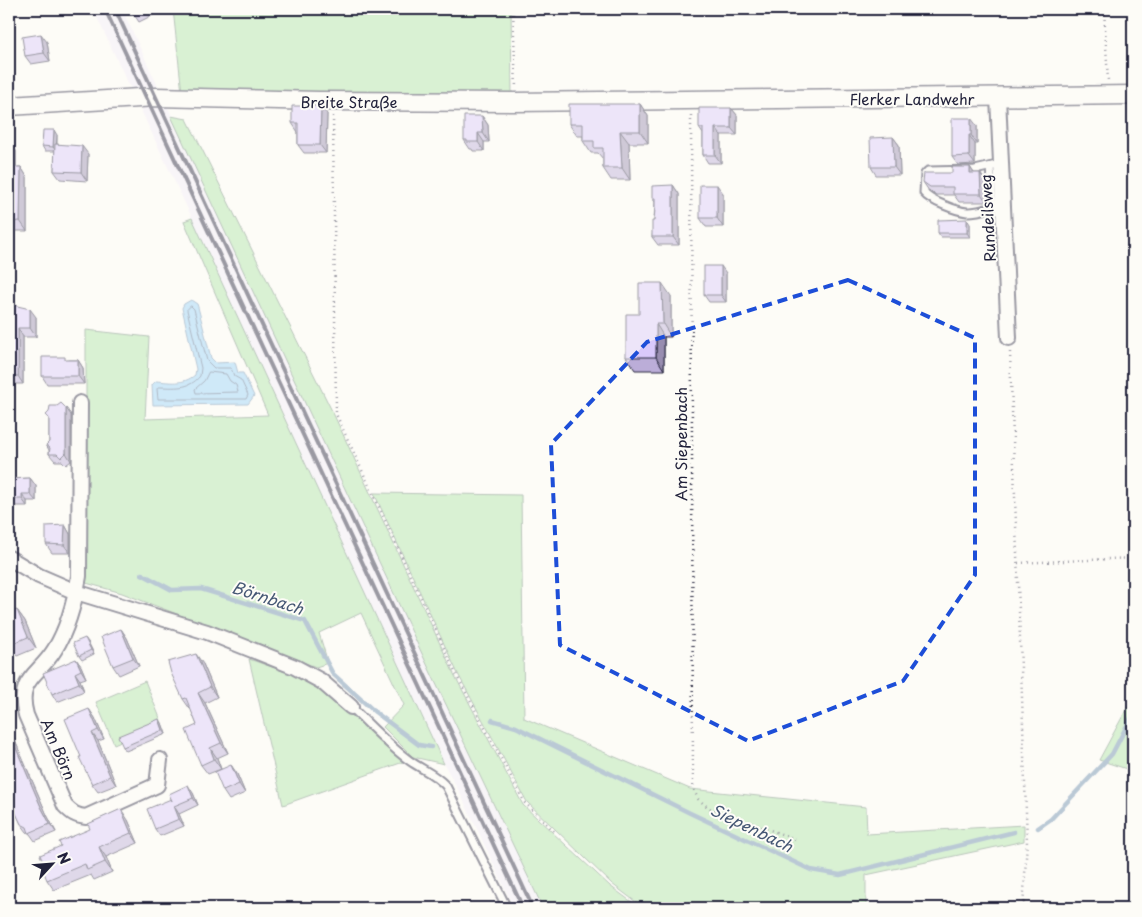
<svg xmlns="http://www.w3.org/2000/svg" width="1142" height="917" viewBox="0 0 1142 917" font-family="'Playpen Sans',sans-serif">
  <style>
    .built { fill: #f2edf8 }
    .green { fill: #ade4a7; stroke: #688371 }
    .water { fill: #98d2f8; stroke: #698cac }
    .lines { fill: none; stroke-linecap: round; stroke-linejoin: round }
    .shore { stroke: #516887; stroke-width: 1 }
    .stream { stroke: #698cac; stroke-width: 4.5 }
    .service-casing { stroke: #22223b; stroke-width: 11 }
    .minor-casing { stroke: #22223b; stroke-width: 18 }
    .tertiary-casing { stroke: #22223b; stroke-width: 21 }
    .path { stroke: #22223b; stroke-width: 2.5; stroke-dasharray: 1 4; stroke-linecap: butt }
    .service { stroke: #fdfcf7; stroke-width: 7 }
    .minor { stroke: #fdfcf7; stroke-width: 14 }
    .tertiary { stroke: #fdfcf7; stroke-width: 18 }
    .rail { stroke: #22223b; stroke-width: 4 }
    .wall { fill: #bbadd8; stroke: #22223b }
    .shaded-wall { fill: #988db0; stroke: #22223b }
    .building { fill: #d9c9fb; stroke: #22223b }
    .marked { fill: none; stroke: #1d4ed8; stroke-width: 4; stroke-dasharray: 10 6; stroke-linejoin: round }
    .labels { text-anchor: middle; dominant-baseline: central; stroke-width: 4; stroke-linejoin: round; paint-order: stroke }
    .street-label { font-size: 15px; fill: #22223b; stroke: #fdfcf7 }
    .water-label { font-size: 16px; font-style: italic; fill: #455774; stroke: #fdfcf7 }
  </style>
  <rect width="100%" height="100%" fill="#fdfcf7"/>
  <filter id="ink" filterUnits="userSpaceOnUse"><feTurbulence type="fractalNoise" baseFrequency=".02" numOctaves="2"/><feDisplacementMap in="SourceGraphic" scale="10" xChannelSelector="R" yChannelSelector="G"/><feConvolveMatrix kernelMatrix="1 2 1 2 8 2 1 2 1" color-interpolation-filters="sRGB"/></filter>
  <g filter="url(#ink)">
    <polygon class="built" points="93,9 122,9 431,673 543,908 514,908 460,793 444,764 192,218"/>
    <g class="green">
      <polygon points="173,9 511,9 512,97 182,93"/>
      <polygon points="171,116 187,119 334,415 454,674 523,805 610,886 640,908 543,908 431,673"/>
      <polygon points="192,218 444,764 413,757 383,727 404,705 361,613 319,633 328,663 316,667 122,593 86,583 86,330 149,337 145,419 268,415 184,221"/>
      <polygon points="374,493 521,495 524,718 690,789 866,807 867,834 1024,825 1024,841 866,875 866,908 644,908 612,884 527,802 458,674"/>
      <polygon points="249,659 309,680 406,761 283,805"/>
      <polygon points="145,681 162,723 114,744 96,702"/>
      <polygon points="1133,697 1133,771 1099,760"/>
    </g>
    <path class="water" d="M191 300 197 304 198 307 211 358 216 363 235 362 238 373H243L254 396 248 404 153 405 152 385 156 381C171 382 183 385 195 375L196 369 182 308 184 304Z"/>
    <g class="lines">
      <g class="shore">
        <path d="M191 306 194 309 207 361 214 368H231L234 376 241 380 248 395 246 399H158L157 389 158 387C174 387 189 390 200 376L201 368 187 310Z"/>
        <polygon points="209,372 226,374 230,381 236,385 238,392 196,393 195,389 204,381"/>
      </g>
      <g class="stream">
        <polyline points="142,574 172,590 201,589 305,621 333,674 375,712 419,745 431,747"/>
        <polyline points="492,720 516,727 690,813 811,870 840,875 1014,832"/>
        <polyline points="1038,828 1051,819 1112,754 1133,714"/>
      </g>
      <defs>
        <g id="service">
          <path d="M1001 164 975 170 928 171 925 174 924 193C930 201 957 211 967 212 976 213 993 207 1003 205"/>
          <polyline points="990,167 993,207"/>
          <path d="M351 707C370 725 389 746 410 761 423 770 435 774 446 786L507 908"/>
        </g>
        <g id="minor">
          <polyline points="998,97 1009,338"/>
          <path d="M80 403 79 576C75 600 68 628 55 649 39 676 16 678 26 715L65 806C72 813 76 816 86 817L157 785 160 760"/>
          <polyline points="9,558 39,576 76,592 207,632 295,667 321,681 351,707"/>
        </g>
        <polyline id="tertiary" points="9,106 156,97 319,101 515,102 1133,95"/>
      </defs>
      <use href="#service" class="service-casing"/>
      <use href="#minor" class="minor-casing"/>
      <use href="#tertiary" class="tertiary-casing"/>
      <g class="path">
        <polyline points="513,9 516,88"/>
        <polyline points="1104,9 1108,81"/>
        <polyline points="691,115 693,788 698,799 709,808 798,840"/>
        <polyline points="333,116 336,414 456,674 525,803 556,833"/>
        <polyline points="1010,352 1027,841 1023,908"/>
        <polyline points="1018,563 1133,558"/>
        <polyline points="1024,902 1030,908"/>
      </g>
      <use href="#service" class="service"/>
      <use href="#minor" class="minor"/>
      <use href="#tertiary" class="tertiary"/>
      <g class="rail">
        <polyline points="105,9 523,908"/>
        <polyline points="115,9 533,908"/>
      </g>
    </g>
    <g class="wall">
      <polygon points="131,9 158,9 159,12 139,22 133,13"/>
      <polygon points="47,42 50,61 31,64 25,56"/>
      <polygon points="640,104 648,116 648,143 629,143 630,180 611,180 603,168 603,159 598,153 591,153 583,141 583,136 577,136 569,124"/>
      <polygon points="731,108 737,115 737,135 721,135 721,163 708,163 703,155 703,134 699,128"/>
      <polygon points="327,114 326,153 304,153 298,145 298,132 292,123"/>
      <polygon points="482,116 488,125 489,142 484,142 484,151 473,151 472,149 470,149 464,140"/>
      <polygon points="977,126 977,144 975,144 975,164 958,165 952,157"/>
      <polygon points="57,135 57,144 88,154 87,181 60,179 54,171 55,151 45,151 42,146"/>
      <polygon points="893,137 899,145 900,175 876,175 871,167"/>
      <polygon points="9,142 16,151 16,167 21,167 27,177 27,231 9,231"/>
      <polygon points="970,167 974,173 980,173 986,182 987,202 959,202 954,195 936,195 929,191 923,182"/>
      <polygon points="673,185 679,194 679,245 658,245 652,237 654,221 655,202 652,198"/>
      <polygon points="723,193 723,227 706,227 700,218"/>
      <polygon points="970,224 970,237 941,237 938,233"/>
      <polygon points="726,273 726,302 709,302 704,295"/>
      <polygon points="671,296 671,337 664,337 664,370 635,370 626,357 639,314"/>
      <polygon points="9,304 36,317 36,337 23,337 23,384 9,384"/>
      <polygon points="68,360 78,360 83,368 84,384 47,384 42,376"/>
      <polygon points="66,408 71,415 71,461 66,465 62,461 55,461 49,454 49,450 46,445 49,442 49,419 46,415"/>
      <polygon points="30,478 36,486 36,501 27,501 27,506 9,506 9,479"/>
      <polygon points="65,525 70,534 70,553 52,553 46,544"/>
      <polygon points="17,610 25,621 36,648 17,656 9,645"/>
      <polygon points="121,629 127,638 139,666 119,675 113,666"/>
      <polygon points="88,642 94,654 82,660 79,656"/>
      <polygon points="76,659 81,666 86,678 80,680 84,691 57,702 52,694"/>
      <polygon points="203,664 217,697 205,703 228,753 217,758 221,769 208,774 201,765 197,725 191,709 190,709 183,699"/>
      <polygon points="89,709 95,718 104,739 98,741 116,785 98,792 92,784 81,757"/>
      <polygon points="159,719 162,723 166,734 126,751 123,747"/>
      <polygon points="9,727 47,815 56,832 35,841 30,834 27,832 21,824 17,815 11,818 9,814"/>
      <polygon points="231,765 237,774 245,793 229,800 223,791"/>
      <polygon points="193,793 198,805 179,814 184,826 160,836 155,829 171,800"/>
      <polygon points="128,820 138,843 106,857 112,872 94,880 91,875 54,890 47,880"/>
    </g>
    <g class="shaded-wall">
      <polygon points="41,34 47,42 50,61 44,53"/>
      <polygon points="640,104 648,116 648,143 640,131"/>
      <polygon points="321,106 327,114 326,153 320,145"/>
      <polygon points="731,108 737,115 737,135 731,128"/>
      <polygon points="482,116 488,125 489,142 483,133"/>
      <polygon points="971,118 977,126 977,144 971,135"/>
      <polygon points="715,128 721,135 721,163 715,155"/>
      <polygon points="54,130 57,135 56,151 53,147"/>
      <polygon points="620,131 629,143 630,180 622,168"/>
      <polygon points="478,133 484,142 484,151 478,142"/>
      <polygon points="969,135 975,144 975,164 969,156"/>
      <polygon points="893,137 899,145 900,175 894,167"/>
      <polygon points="9,142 16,151 16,177 10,167"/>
      <polygon points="82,146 88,154 87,181 81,172"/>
      <polygon points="21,167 27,177 27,231 20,221"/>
      <polygon points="970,167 975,175 970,173"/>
      <polygon points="980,173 986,182 987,202 981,194"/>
      <polygon points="673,185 679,194 679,245 673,237"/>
      <polygon points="717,185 723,193 723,227 717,218"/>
      <polygon points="967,219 970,224 970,237 967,233"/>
      <polygon points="721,266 726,273 726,302 721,295"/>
      <polygon points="662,283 671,296 671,337 663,324"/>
      <polygon points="30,309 36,317 36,337 30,328"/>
      <polygon points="656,324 664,337 664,370 656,357"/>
      <polygon points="18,328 23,337 23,384 18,376"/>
      <polygon points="78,360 83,368 84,384 78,376"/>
      <polygon points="66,408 71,415 71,461 66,453"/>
      <polygon points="30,478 36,486 36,501 30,494"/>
      <polygon points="22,494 27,501 27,506 22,499"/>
      <polygon points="65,525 70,534 70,553 64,545"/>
      <polygon points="17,610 25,621 36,648 28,637"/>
      <polygon points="121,629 127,638 139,666 133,658"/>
      <polygon points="85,638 88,642 94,654 91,650"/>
      <polygon points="196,654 203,664 217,697 210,687"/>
      <polygon points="76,659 81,666 86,678 81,670"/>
      <polygon points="75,673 80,680 84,691 79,683"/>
      <polygon points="198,693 205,703 228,753 221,743"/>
      <polygon points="89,709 95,718 104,739 98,730"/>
      <polygon points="159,719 162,723 166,734 163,730"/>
      <polygon points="9,727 47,815 56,832 50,824 41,807 9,732"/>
      <polygon points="92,733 98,741 116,785 110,776"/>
      <polygon points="210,748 217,758 221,769 214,759"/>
      <polygon points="231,765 237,774 245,793 239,784"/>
      <polygon points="188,785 193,793 198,805 193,798"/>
      <polygon points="174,806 179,814 184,826 179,819"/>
      <polygon points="121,809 128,820 138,843 131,833"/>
      <polygon points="99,847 106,857 112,872 105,862"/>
    </g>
    <g class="building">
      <polygon points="131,9 143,9 133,13"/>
      <polygon points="41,34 44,53 25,56 22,37"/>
      <polygon points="569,104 640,104 640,131 620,131 622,168 603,168 603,148 594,148 594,141 583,141 583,124 569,124"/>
      <polygon points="292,106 321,106 320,145 298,145 298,123 292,123"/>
      <polygon points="699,108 731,108 731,128 715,128 715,155 703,155 703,128 699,128"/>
      <polygon points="464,116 482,116 483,133 478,133 478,142 467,142 467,140 464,140"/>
      <polygon points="952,118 971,118 971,135 969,135 969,156 952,157"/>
      <polygon points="43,130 54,130 53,147 42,146"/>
      <polygon points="893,137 894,167 871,167 870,138"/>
      <polygon points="9,142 10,167 21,167 20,221 9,222"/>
      <polygon points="55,144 82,146 81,172 54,171"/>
      <polygon points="952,167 970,167 970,173 980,173 981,194 953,194 953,187 930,187 923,182 924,173 952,173"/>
      <polygon points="673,185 673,237 652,237 652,221 654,221 655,208 655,198 652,198 652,186"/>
      <rect x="700" y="185" width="17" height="33"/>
      <polygon points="967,219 967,233 938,233 938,220"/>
      <rect x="704" y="266" width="17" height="29"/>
      <polygon points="639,283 662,283 663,324 656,324 656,357 626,357 626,314 639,314"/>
      <polygon points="9,304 30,309 30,328 18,328 18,376 9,376"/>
      <polygon points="42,357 65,357 65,360 78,360 78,376 42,376"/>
      <polygon points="61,403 66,408 66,453 61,458 57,454 49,454 50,448 46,445 49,442 49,418 46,415 49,412 50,406 57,406"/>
      <polygon points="30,478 30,494 22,494 22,499 9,499 9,479"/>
      <polygon points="65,525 64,545 46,544 46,526"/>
      <polygon points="17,610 28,637 9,645 9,613"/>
      <polygon points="121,629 133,658 113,666 101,637"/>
      <polygon points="85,638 91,650 79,656 73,643"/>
      <polygon points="196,654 210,687 198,693 221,743 210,748 214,759 201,765 186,730 197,725 186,698 183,699 171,673 168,662"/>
      <polygon points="76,659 81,670 75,673 79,683 52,694 43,673"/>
      <polygon points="89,709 98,730 92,733 110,776 92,784 79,757 81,757 65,719"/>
      <polygon points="159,719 163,730 123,747 118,736"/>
      <polygon points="9,732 41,807 50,824 29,833 27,827 21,824 13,807 9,808"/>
      <polygon points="231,765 239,784 223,791 215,772"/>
      <polygon points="188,785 193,798 174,806 179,819 155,829 147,809 171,799 172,801 169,794"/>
      <polygon points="121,809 131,833 99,847 105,862 87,870 85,864 47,880 41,865 44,864 40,855 61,846 59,842 90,829 88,824"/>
    </g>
  </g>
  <path d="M0 0H1142V917H0ZM848 280 975 338V575L903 681 748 741 560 645 551 444 647 342Z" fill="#fdfcf7" fill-opacity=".55" fill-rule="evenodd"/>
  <path class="marked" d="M848 280 975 338V575L903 681 748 741 560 645 551 444 647 342Z"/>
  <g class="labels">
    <g class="street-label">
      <text x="912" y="98">Flerker Landwehr</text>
      <text x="349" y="101">Breite Straße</text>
      <text transform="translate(987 218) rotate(-93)">Rundeilsweg</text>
      <text transform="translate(680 444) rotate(-90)">Am Siepenbach</text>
      <text transform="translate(59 749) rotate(67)">Am Börn</text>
    </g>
    <g class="water-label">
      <text transform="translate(268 597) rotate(18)">Börnbach</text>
      <text transform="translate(752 827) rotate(26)">Siepenbach</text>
    </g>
  </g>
  <rect width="1142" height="917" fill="none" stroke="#fdfcf7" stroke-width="30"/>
  <rect x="15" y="15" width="1112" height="887" fill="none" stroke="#22223b" stroke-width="2" filter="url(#ink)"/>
  <g transform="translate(52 864) rotate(64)" stroke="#fdfcf7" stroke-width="4" paint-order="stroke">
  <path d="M0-4L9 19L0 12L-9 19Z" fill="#22223b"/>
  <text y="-8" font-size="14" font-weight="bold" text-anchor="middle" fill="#22223b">N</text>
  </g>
</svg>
